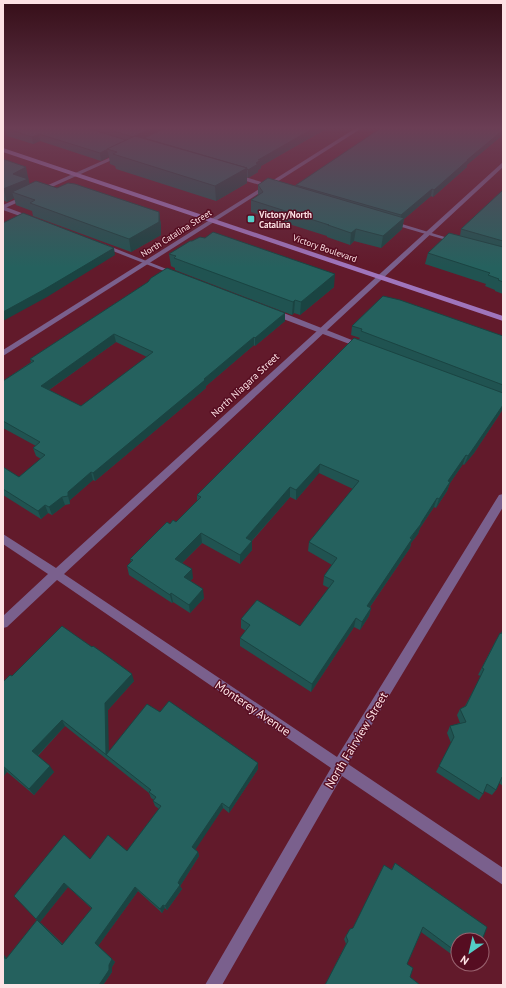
<svg xmlns="http://www.w3.org/2000/svg" width="506" height="988" viewBox="0 0 506 988" font-family="'PT Sans',sans-serif">
  <style>
    .lines { fill: none; stroke-linecap: round; stroke-linejoin: round }
    .lane { fill: #7a608d; fill-rule: evenodd }
    .street { fill: #7a608d; fill-rule: evenodd }
    .secondary { fill: #9f75bc; fill-rule: evenodd }
    .wall { fill: #205351; fill-rule: evenodd }
    .shaded-wall { fill: #1a4442 }
    .building { fill: #25615e; stroke: #1a4442; fill-rule: evenodd }
    .poi-dot { fill: #54cdc7; stroke: #560d21; stroke-width: 1.5 }
    .labels { text-anchor: middle; dominant-baseline: central; stroke-width: 3; stroke-linejoin: round; paint-order: stroke }
    .far-poi-label { font-size: 9px; font-weight: bold; fill: #fde1e4; stroke: #560d21; text-anchor: start }
    .far-street-label { font-size: 9px; fill: #fde1e4; stroke: #560d21 }
    .street-label { font-size: 10px; fill: #fde1e4; stroke: #560d21 }
    .near-street-label { font-size: 12px; fill: #fde1e4; stroke: #560d21 }
  </style>
  <rect width="100%" height="100%" fill="#621a2b"/>
  <g class="lines">
    <g class="lane">
      <polygon points="235,174 275,186 276,187 273,189 233,177 233,175"/>
      <polygon points="3,206 35,218 36,219 31,220 3,210"/>
      <polygon points="388,221 392,221 458,241 453,242 388,223"/>
      <polygon points="100,244 104,244 179,274 174,275 100,246"/>
      <polygon points="270,310 276,310 367,346 363,348 360,348 270,314"/>
    </g>
    <g class="street">
      <polygon points="356,128 362,128 3,356 3,350"/>
      <polygon points="118,154 123,155 3,209 3,205"/>
      <polygon points="503,162 503,167 64,574 337,757 499,495 503,494 503,507 348,764 503,868 503,885 342,776 222,985 205,985 331,768 57,580 7,627 3,628 3,616 48,574 3,544 3,534 56,568"/>
    </g>
    <polygon class="secondary" points="3,148 503,316 503,321 3,152"/>
  </g>
  <g class="wall">
    <polygon points="5,128 326,128 326,129 261,166 261,168 258,170 258,172 248,178 247,177 247,183 216,201 116,169 115,166 110,164 109,157 101,161 40,141 33,144 7,136"/>
    <polygon points="3,159 29,179 28,179 29,184 57,188 159,212 161,226 161,235 131,252 33,216 32,211 16,205 14,198 7,202 3,200"/>
    <polygon points="467,165 467,167 433,197 431,196 404,219 402,229 381,248 354,241 350,245 327,237 327,236 251,212 251,200 258,196 258,185 295,186 296,185"/>
    <polygon points="503,190 503,294 495,291 495,290 485,286 486,284 425,264 428,253 460,236 461,229"/>
    <polygon points="169,254 334,287 300,315 294,313 292,315 175,270 175,268 171,266"/>
    <path d="M148 282 285 321 255 346 254 345 206 386V388L95 481 93 480 70 500V504L65 505 52 515 48 513 41 519 3 495V467L19 477 41 459 36 456 33 448 36 446 3 428V381L31 362 30 359ZM116 342 147 357 81 406 49 390Z"/>
    <polygon points="352,326 503,336 503,409 474,453 464,465 463,464 450,483 447,491 436,508 434,507 420,528 418,534 411,543 410,548 370,607 371,608 369,616 360,630 354,627 311,692 240,646 240,638 246,631 241,628 241,619 300,626 329,588 323,585 324,576 332,565 308,551 309,542 353,489 319,473 296,500 290,497 252,541 252,550 240,564 202,543 182,563 193,578 190,581 204,598 190,613 173,602 172,603 129,575 127,566 131,562 130,559 170,524 176,522 197,501 197,495 359,339 360,338 351,335"/>
    <polygon points="503,629 503,786 499,783 496,790 492,795 484,791 483,794 479,800 436,772 451,743 447,733 450,726 460,723 457,715 460,709 465,706 481,676 478,675 496,640 501,634"/>
    <polygon points="12,676 134,681 108,710 108,752 160,712 258,769 229,813 223,808 195,849 198,852 199,856 182,883 180,886 182,889 167,910 165,908 162,913 138,891 98,946 115,962 112,967 112,972 103,985 3,985 7,958 41,923 63,944 92,909 68,887 40,922 36,919 90,859 127,851 159,809 155,806 153,801 154,800 151,798 149,793 65,726 38,756 54,772 34,795 7,772 3,777"/>
    <polygon points="395,863 458,940 458,959 421,932 407,964 410,977 420,985 325,985 346,944 344,939 350,929 353,929 382,870 384,865 391,870"/>
    <polygon points="465,964 472,964 468,966"/>
  </g>
  <g class="shaded-wall">
    <polygon points="151,128 167,128 144,140 133,137"/>
    <polygon points="314,128 326,128 326,129 261,166 261,168 258,170 258,172 248,178 248,170 258,160"/>
    <polygon points="503,130 503,135 467,165 467,167 433,197 434,190 467,160"/>
    <polygon points="39,134 40,141 33,144 32,137"/>
    <polygon points="107,149 109,157 101,161 100,153"/>
    <polygon points="26,167 31,191 12,192 14,198 7,202 4,190 13,174"/>
    <polygon points="247,168 247,183 216,201 215,186"/>
    <polygon points="432,189 431,196 404,219 402,229 381,248 383,236 400,221 401,215"/>
    <polygon points="159,212 161,226 161,235 131,252 129,239"/>
    <polygon points="356,229 354,241 350,245 351,233"/>
    <polygon points="114,248 115,255 47,297 3,321 3,312"/>
    <polygon points="335,274 334,287 300,315 301,302"/>
    <polygon points="295,300 294,313 292,315 293,302"/>
    <polygon points="285,313 285,321 255,346 255,338"/>
    <polygon points="114,334 116,342 43,394 41,386"/>
    <polygon points="254,337 254,345 206,386 206,388 95,481 93,473"/>
    <polygon points="503,405 503,409 474,453 464,465 468,456"/>
    <polygon points="466,455 463,464 450,483 447,491 436,508 439,499 448,481"/>
    <polygon points="320,464 319,473 296,500 296,490"/>
    <polygon points="91,472 93,480 70,500 70,504 68,496 68,492"/>
    <polygon points="290,487 290,497 246,547 246,538"/>
    <polygon points="62,497 65,505 52,515 49,507"/>
    <polygon points="437,498 434,507 420,528 418,534 411,543 410,548 365,614 367,606"/>
    <polygon points="45,505 48,513 41,519 38,511"/>
    <polygon points="201,533 202,543 177,568 175,559"/>
    <polygon points="252,541 252,550 240,564 240,555"/>
    <polygon points="192,569 193,578 186,586 184,577"/>
    <polygon points="203,589 204,598 190,613 189,605"/>
    <polygon points="171,593 173,602 172,603 170,595"/>
    <polygon points="371,608 369,616 360,630 362,622"/>
    <polygon points="356,618 354,627 311,692 312,684"/>
    <polygon points="132,674 134,681 108,710 109,757 106,755 105,703"/>
    <polygon points="62,720 65,726 36,757 32,751"/>
    <polygon points="258,763 258,769 229,813 229,808"/>
    <polygon points="3,766 7,772 3,777"/>
    <polygon points="50,766 54,772 34,795 29,789"/>
    <polygon points="222,803 223,808 194,852 192,847"/>
    <polygon points="198,852 199,856 182,883 180,886 182,889 167,910 165,906 180,879"/>
    <polygon points="64,883 68,887 40,922 36,919"/>
    <polygon points="135,887 138,891 98,946 115,962 112,967 112,972 103,985 99,985 95,943"/>
    <polygon points="163,905 165,908 162,913 160,909"/>
    <polygon points="37,920 41,923 66,948 62,945"/>
    <polygon points="3,954 11,962 6,959 3,957"/>
  </g>
  <g class="building">
    <polygon points="5,128 87,128 126,140 100,153 39,134 32,137"/>
    <polygon points="104,128 151,128 133,137"/>
    <polygon points="165,128 314,128 258,160 261,160 256,163 258,164 248,170 247,169 247,168 144,138"/>
    <polygon points="381,128 503,128 503,130 467,160 468,160 434,190 432,189 401,215 296,185"/>
    <polygon points="135,136 247,168 215,186 113,154 117,152 107,149"/>
    <polygon points="3,159 26,167 13,174 28,179 3,189"/>
    <polygon points="268,178 404,218 383,236 356,229 351,233 328,225 329,225 251,200 263,192 258,185"/>
    <polygon points="36,181 57,188 68,183 75,184 159,212 159,222 129,239 30,203 35,200 12,192"/>
    <polygon points="503,190 503,241 461,229"/>
    <polygon points="23,213 114,248 45,289 3,312 3,223"/>
    <polygon points="213,232 335,274 301,302 295,300 293,302 174,258 176,256 169,254 190,241 192,241 200,237 205,238"/>
    <polygon points="449,233 503,247 503,282 498,280 499,279 488,275 490,273 428,253"/>
    <path d="M167 268 285 313 255 338 254 337 204 379 205 380 93 473 91 472 68 492V496L62 497 49 507 45 505 38 511 3 489V467L19 477 45 455 33 448 40 442 3 421V381L34 361 30 359 148 282 151 278ZM114 334 153 352 81 406 41 386Z"/>
    <polygon points="383,296 400,300 503,336 503,385 361,331 362,329 352,326"/>
    <polygon points="354,338 503,393 503,405 477,443 468,456 466,455 448,481 450,482 439,499 437,498 421,523 421,524 410,538 412,539 367,606 371,608 362,622 356,618 312,684 240,638 250,625 241,619 257,600 300,626 334,581 324,576 337,558 309,542 359,481 320,464 296,490 290,487 246,538 252,541 240,555 201,533 175,559 192,569 184,577 203,589 189,605 171,593 170,595 127,566 133,560 130,559 167,522 170,524 173,520 176,522 201,497 197,495"/>
    <polygon points="62,626 92,647 93,646 110,658 132,674 105,703 106,755 147,704 160,712 169,701 258,763 229,808 222,803 192,847 198,852 180,879 178,883 180,885 165,906 163,905 160,909 135,887 95,943 112,959 109,965 109,970 99,985 3,985 3,957 6,959 37,920 62,945 92,908 64,883 36,919 14,896 64,835 90,859 108,835 127,851 161,806 153,801 156,797 149,792 151,790 62,720 32,751 50,766 29,789 3,766 3,682 10,675 12,676"/>
    <polygon points="503,630 503,777 502,777 496,790 487,784 483,794 439,766 454,737 450,726 466,722 460,709 466,706 484,669 482,668 500,633 501,634"/>
    <polygon points="395,863 487,927 482,940 458,940 458,953 423,927 407,964 413,968 410,977 420,985 325,985 348,941 346,936 350,929 353,928 384,865 392,870"/>
  </g>
  <linearGradient id="sky" x2="0" y2="1"><stop stop-color="#360e18"/><stop offset="0.48" stop-color="#6b3e55"/><stop offset="1" stop-color="#6b3e55" stop-opacity="0"/></linearGradient>
  <rect width="506" height="267" fill="url(#sky)"/>
  <rect class="poi-dot" x="247" y="215" width="8" height="8" rx="2"/>
  <g class="labels">
    <g class="far-poi-label">
      <text x="259" y="214">Victory/North<tspan x="259" dy="10">Catalina</tspan></text>
    </g>
    <g class="far-street-label">
      <text transform="translate(176 233) rotate(-32)">North Catalina Street</text>
      <text transform="translate(325 248) rotate(19)">Victory Boulevard</text>
    </g>
    <g class="street-label">
      <text transform="translate(245 385) rotate(-43)">North Niagara Street</text>
    </g>
    <g class="near-street-label">
      <text transform="translate(253 708) rotate(34)">Monterey Avenue</text>
      <text transform="translate(356 740) rotate(-59)">North Fairview Street</text>
    </g>
  </g>
  <rect width="506" height="988" fill="none" stroke="#fde1e4" stroke-width="8"/>
  <g transform="translate(470 952) rotate(214)"><circle r="19" fill="#560d21" stroke="#99626f"/>
  <path d="M0-3L7 15L0 10L-7 15Z" fill="#54cdc7"/>
  <text y="-6" font-size="11" font-weight="bold" text-anchor="middle" fill="#fde1e4">N</text>
  </g>
</svg>
